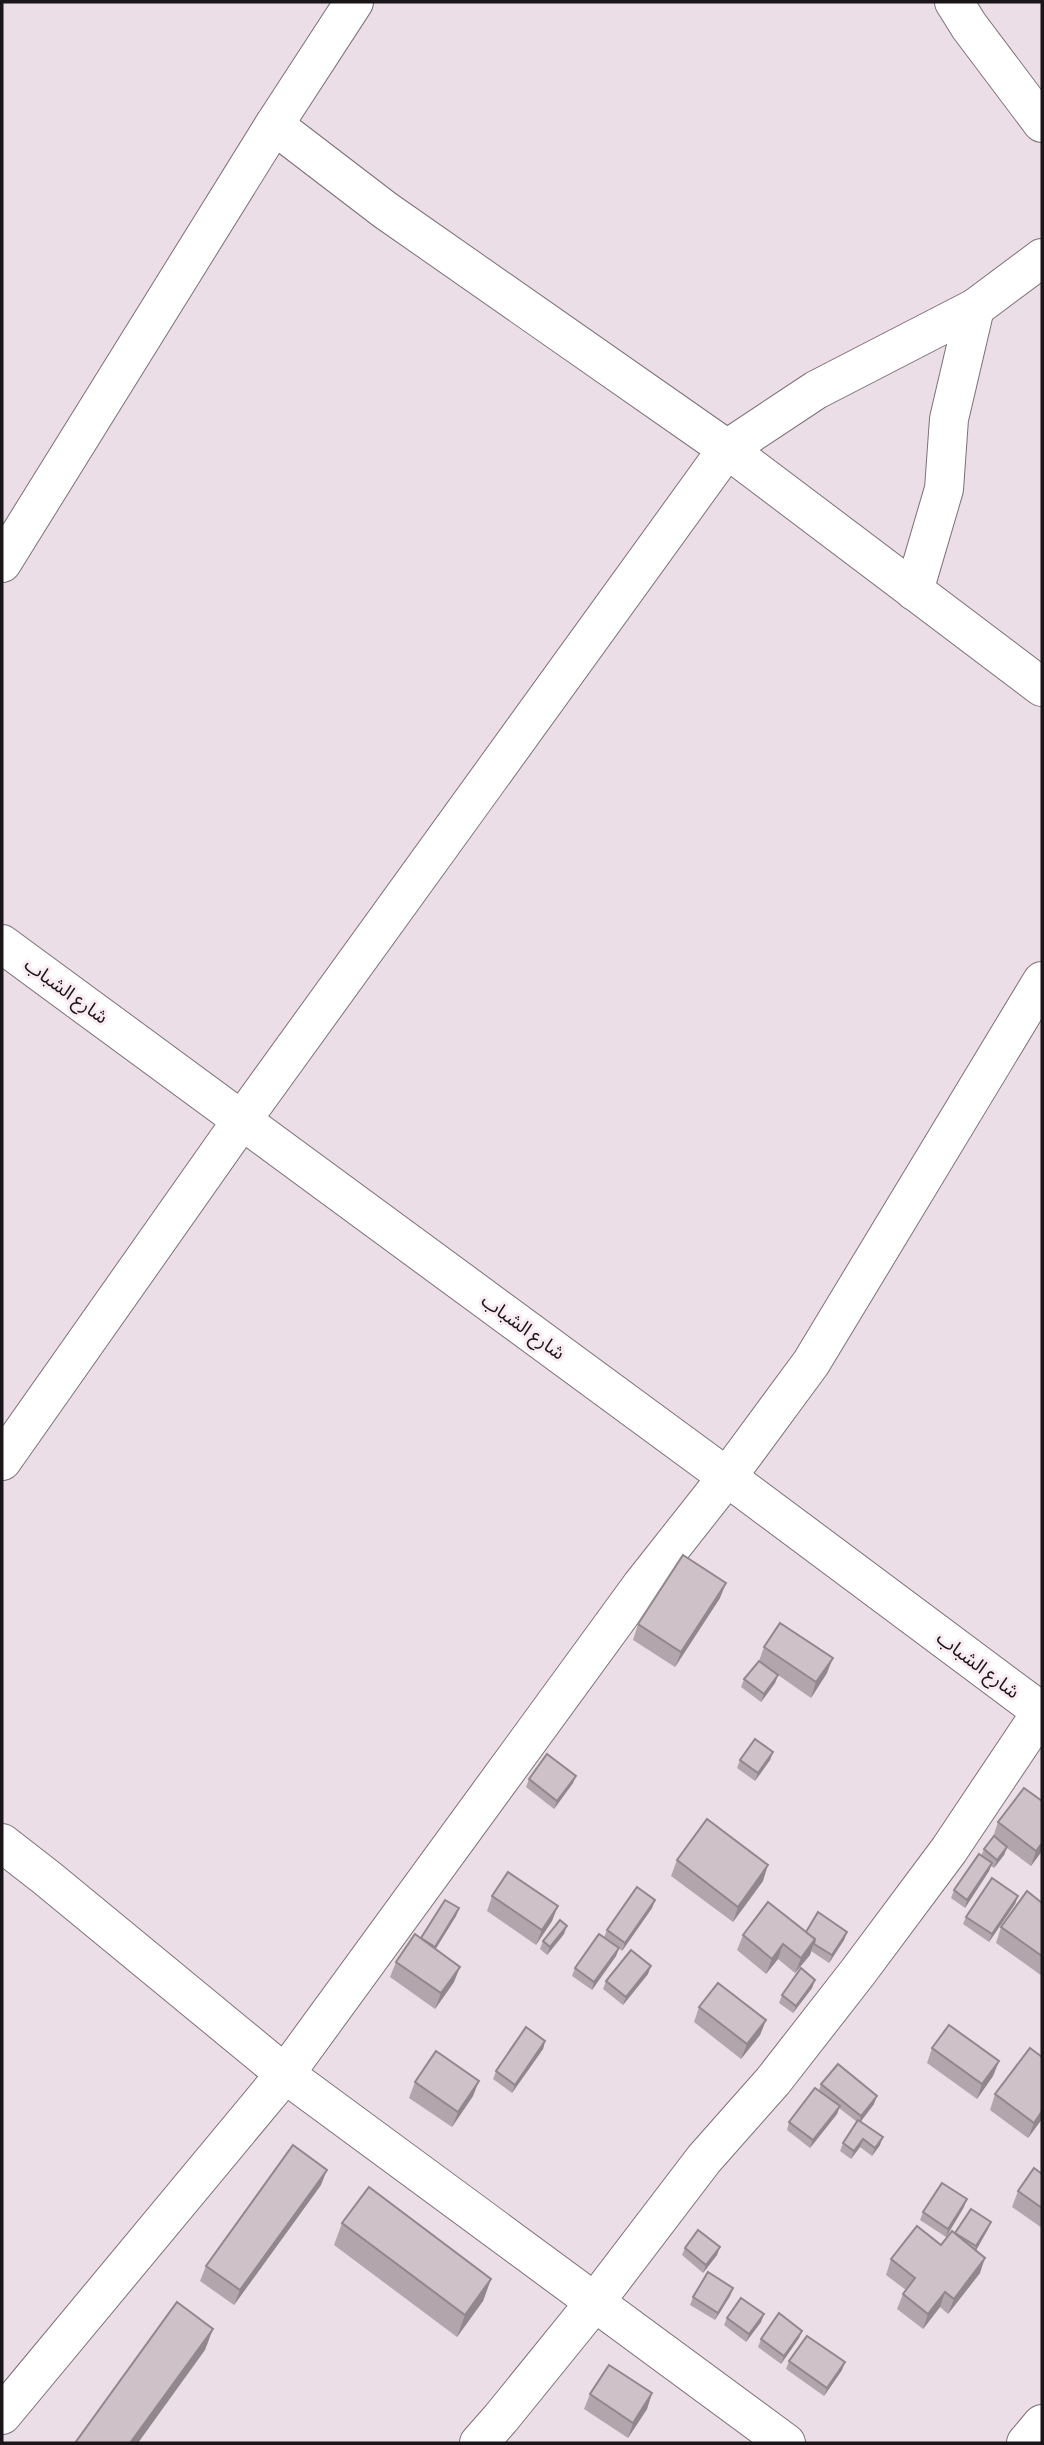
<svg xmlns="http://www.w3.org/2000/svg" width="1044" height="2445" viewBox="0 0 1044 2445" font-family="Signika,'Noto Sans Arabic',sans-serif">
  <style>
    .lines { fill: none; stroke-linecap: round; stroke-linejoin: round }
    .street-casing { stroke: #7d7177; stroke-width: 40 }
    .secondary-casing { stroke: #7d7177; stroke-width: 40 }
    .street { stroke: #fff; stroke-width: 38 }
    .secondary { stroke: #fff; stroke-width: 38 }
    .wall { fill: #b2a6ac }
    .shaded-wall { fill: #91878c }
    .building { fill: #cfc1c8; stroke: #91878c; stroke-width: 2 }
    .labels { text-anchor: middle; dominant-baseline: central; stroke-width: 6; stroke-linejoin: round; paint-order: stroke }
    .street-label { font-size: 19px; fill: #1a1518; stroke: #faebf3 }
  </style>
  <rect width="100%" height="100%" fill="#ecdee6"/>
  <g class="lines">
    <defs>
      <g id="street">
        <polyline points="954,2 969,26 1042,123"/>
        <polyline points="274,125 385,210 727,449 1042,687"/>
        <polyline points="2,563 274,125 354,2"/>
        <polyline points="914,591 944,489 949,419 975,308"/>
        <polyline points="2,1461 242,1120 727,449 816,390 975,308 1042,258"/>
        <polyline points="2,1843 47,1878 285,2074 786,2443"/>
        <polyline points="2,2415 285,2074 641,1586 727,1477 811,1363 1042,981"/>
        <polyline points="479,2443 501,2418 595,2302 704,2159 773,2081 858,1972 949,1850 1042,1711"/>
        <polyline points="1026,2443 1042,2424"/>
      </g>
      <polyline id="secondary" points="2,944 727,1477 1042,1712"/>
    </defs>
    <use href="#street" class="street-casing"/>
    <use href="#secondary" class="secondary-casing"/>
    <use href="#street" class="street"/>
    <use href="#secondary" class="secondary"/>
  </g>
  <g class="wall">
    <polygon points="720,1598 675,1667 633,1640 638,1624"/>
    <polygon points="764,1647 827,1673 811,1698 778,1675 775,1683 761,1702 741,1687 744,1679 759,1661"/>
    <polygon points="773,1752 770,1760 755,1781 737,1768 740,1760"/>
    <polygon points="529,1779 573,1783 554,1809 526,1787"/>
    <polygon points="998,1822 1042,1851 1031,1866 1007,1848 1004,1855 994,1868 991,1866 989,1871 965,1908 951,1898 954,1890 981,1856 984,1849 993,1837"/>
    <polygon points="677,1860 763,1881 733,1922 671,1876"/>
    <polygon points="492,1896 552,1921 536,1945 487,1911"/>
    <polygon points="1018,1896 1015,1904 989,1942 963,1924 966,1917"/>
    <polygon points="655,1900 652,1908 622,1951 619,1948 616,1956 592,1990 572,1976 575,1968 604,1937 607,1930"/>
    <polygon points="1042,1903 1042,1976 996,1943 1001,1927"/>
    <polygon points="459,1908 456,1916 435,1949 454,1982 435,2009 390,1977 396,1962 421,1939"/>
    <polygon points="806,1932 847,1932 844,1940 829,1963 811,1951 810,1955 795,1973 778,1959 766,1974 737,1950 743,1935"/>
    <polygon points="564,1934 547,1955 540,1949 543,1941"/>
    <polygon points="648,1974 623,2005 603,1989 606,1981"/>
    <polygon points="815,1980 812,1988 793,2013 779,2003 782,1995"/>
    <polygon points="699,2007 766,2020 760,2035 741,2059 694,2022"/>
    <polygon points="545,2041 543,2049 512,2093 493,2079 496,2071"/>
    <polygon points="932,2048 999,2061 993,2076 977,2099 927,2063"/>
    <polygon points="415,2082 473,2096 452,2127 409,2098"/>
    <polygon points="821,2084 874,2104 860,2122 880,2145 872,2156 860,2147 851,2159 840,2151 843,2143 857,2122 839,2108 837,2114 810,2148 787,2130 789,2122 819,2090"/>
    <polygon points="995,2094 1042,2119 1028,2138 990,2110"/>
    <polygon points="1042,2174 1042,2228 1012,2207 1018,2191"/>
    <polygon points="321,2185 234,2305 200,2281 206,2266"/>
    <polygon points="964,2207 946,2237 920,2220 923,2212"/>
    <polygon points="342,2223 491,2279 483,2301 457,2337 334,2245"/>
    <polygon points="988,2229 976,2250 980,2273 948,2314 940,2307 923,2329 897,2309 903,2294 906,2290 886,2275 891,2259 941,2245 955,2234"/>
    <polygon points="685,2248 717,2255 703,2273 682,2255"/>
    <polygon points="733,2288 730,2296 715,2320 690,2305 693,2297"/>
    <polygon points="727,2318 761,2322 746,2342 724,2325"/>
    <polygon points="802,2331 799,2338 781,2364 758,2347 761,2339"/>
    <polygon points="789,2361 842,2370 824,2396 786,2369"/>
    <polygon points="652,2393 647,2409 628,2438 584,2409 590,2394"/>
  </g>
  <g class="shaded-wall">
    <polygon points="726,1583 720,1598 675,1667 681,1652"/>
    <polygon points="833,1658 827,1673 811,1698 816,1682"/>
    <polygon points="778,1675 775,1683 761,1702 764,1694"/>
    <polygon points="773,1752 770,1760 755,1781 758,1773"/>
    <polygon points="576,1776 573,1783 554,1809 557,1801"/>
    <polygon points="1042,1843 1042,1851 1031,1866 1036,1851"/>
    <polygon points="1007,1847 1004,1855 994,1868 997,1860"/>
    <polygon points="992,1863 989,1871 965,1908 967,1900"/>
    <polygon points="768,1865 763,1881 733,1922 738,1907"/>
    <polygon points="1018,1896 1015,1904 989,1942 992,1934"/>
    <polygon points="655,1900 652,1908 622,1951 625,1943"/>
    <polygon points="558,1906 552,1921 536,1945 542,1930"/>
    <polygon points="459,1908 456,1916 432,1955 435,1947"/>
    <polygon points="567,1926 564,1934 547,1955 550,1947"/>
    <polygon points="847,1932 844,1940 829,1963 832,1955"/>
    <polygon points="815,1939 810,1955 795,1973 801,1958"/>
    <polygon points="783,1944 778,1959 766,1974 772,1959"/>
    <polygon points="619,1948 616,1956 592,1990 594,1982"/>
    <polygon points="651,1966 648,1974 623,2005 626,1997"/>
    <polygon points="460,1967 454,1982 435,2009 441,1993"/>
    <polygon points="815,1980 812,1988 793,2013 796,2006"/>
    <polygon points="766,2020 760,2035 741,2059 747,2044"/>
    <polygon points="545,2041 543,2049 512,2093 515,2085"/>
    <polygon points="999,2061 993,2076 977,2099 982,2084"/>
    <polygon points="479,2081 473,2096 452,2127 458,2112"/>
    <polygon points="877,2096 874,2104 859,2124 861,2116"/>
    <polygon points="840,2106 837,2114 810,2148 813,2140"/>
    <polygon points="1042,2111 1042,2119 1028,2138 1034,2123"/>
    <polygon points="883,2137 880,2145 872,2156 875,2148"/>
    <polygon points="863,2139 860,2147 851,2159 854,2151"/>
    <polygon points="327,2170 321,2185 234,2305 240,2290"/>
    <polygon points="967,2199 964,2207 946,2237 948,2229"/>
    <polygon points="991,2222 988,2229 974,2254 976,2246"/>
    <polygon points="720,2247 717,2255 703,2273 706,2265"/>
    <polygon points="985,2258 980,2273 948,2314 954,2299"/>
    <polygon points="491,2279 483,2301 457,2337 465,2315"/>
    <polygon points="733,2288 730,2296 715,2320 718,2313"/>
    <polygon points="945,2292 940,2307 923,2329 928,2314"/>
    <polygon points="764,2314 761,2322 746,2342 749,2334"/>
    <polygon points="213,2329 205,2350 138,2443 130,2443"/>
    <polygon points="802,2331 799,2338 781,2364 784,2356"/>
    <polygon points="845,2362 842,2370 824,2396 827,2388"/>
    <polygon points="652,2393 647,2409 628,2438 633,2423"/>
  </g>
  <g class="building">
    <polygon points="683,1555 726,1583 681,1652 638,1624"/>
    <polygon points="780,1623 833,1658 816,1682 764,1647"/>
    <polygon points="759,1661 778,1675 764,1694 744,1679"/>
    <polygon points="755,1739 773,1752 758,1773 740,1760"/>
    <polygon points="547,1754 576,1776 557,1801 529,1779"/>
    <polygon points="1024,1788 1042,1801 1042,1843 1036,1851 998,1822"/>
    <polygon points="707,1819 768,1865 738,1907 677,1860"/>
    <polygon points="994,1836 1007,1847 997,1860 984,1849"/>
    <polygon points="979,1854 992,1863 967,1900 954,1890"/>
    <polygon points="508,1872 558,1906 542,1930 492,1896"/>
    <polygon points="992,1878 1018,1896 992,1934 966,1917"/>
    <polygon points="637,1887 655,1900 625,1943 607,1930"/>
    <polygon points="1027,1891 1042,1903 1042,1956 1001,1927"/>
    <polygon points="445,1900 459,1908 435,1947 421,1938"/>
    <polygon points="768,1902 815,1939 801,1958 783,1944 772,1959 743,1935"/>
    <polygon points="818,1912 847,1932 832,1955 814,1944 815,1939 806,1932"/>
    <polygon points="560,1920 567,1926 550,1947 543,1941"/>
    <polygon points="415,1934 460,1967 441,1993 396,1962"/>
    <polygon points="599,1934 619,1948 594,1982 575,1968"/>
    <polygon points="631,1950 651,1966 626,1997 606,1981"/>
    <polygon points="801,1968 815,1980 796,2006 782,1995"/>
    <polygon points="718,1983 766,2020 747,2044 699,2007"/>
    <polygon points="949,2025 999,2061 982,2084 932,2048"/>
    <polygon points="526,2027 545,2041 515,2085 496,2071"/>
    <polygon points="1030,2048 1042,2057 1042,2111 1034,2123 995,2094"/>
    <polygon points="436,2051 479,2081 458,2112 415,2082"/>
    <polygon points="838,2064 877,2096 861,2116 821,2084"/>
    <polygon points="815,2088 840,2106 813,2140 789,2122"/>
    <polygon points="858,2120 883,2137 875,2148 863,2139 854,2151 843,2143"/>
    <polygon points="293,2145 327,2170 240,2290 206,2266"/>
    <polygon points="1034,2168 1042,2174 1042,2208 1018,2191"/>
    <polygon points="942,2183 967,2199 948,2229 923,2212"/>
    <polygon points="369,2187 491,2279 465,2315 342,2223"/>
    <polygon points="971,2209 991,2222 976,2246 955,2233"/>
    <polygon points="917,2226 941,2245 952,2231 985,2258 954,2299 945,2292 928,2314 903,2294 915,2278 891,2259"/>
    <polygon points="698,2230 720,2247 706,2265 685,2248"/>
    <polygon points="708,2272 733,2288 718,2313 693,2297"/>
    <polygon points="741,2298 764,2314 749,2334 727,2318"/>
    <polygon points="177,2302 213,2329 130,2443 75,2443"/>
    <polygon points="779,2313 802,2331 784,2356 761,2339"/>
    <polygon points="807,2336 845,2362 827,2388 789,2361"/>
    <polygon points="609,2365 652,2393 633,2423 590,2394"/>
  </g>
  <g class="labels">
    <g class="street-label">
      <text transform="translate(66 991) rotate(36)">شارع الشباب</text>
      <text transform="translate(523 1327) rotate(36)">شارع الشباب</text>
      <text transform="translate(978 1665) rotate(37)">شارع الشباب</text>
    </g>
  </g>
  <rect width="1044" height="2445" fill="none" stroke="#1a1518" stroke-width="7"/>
</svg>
